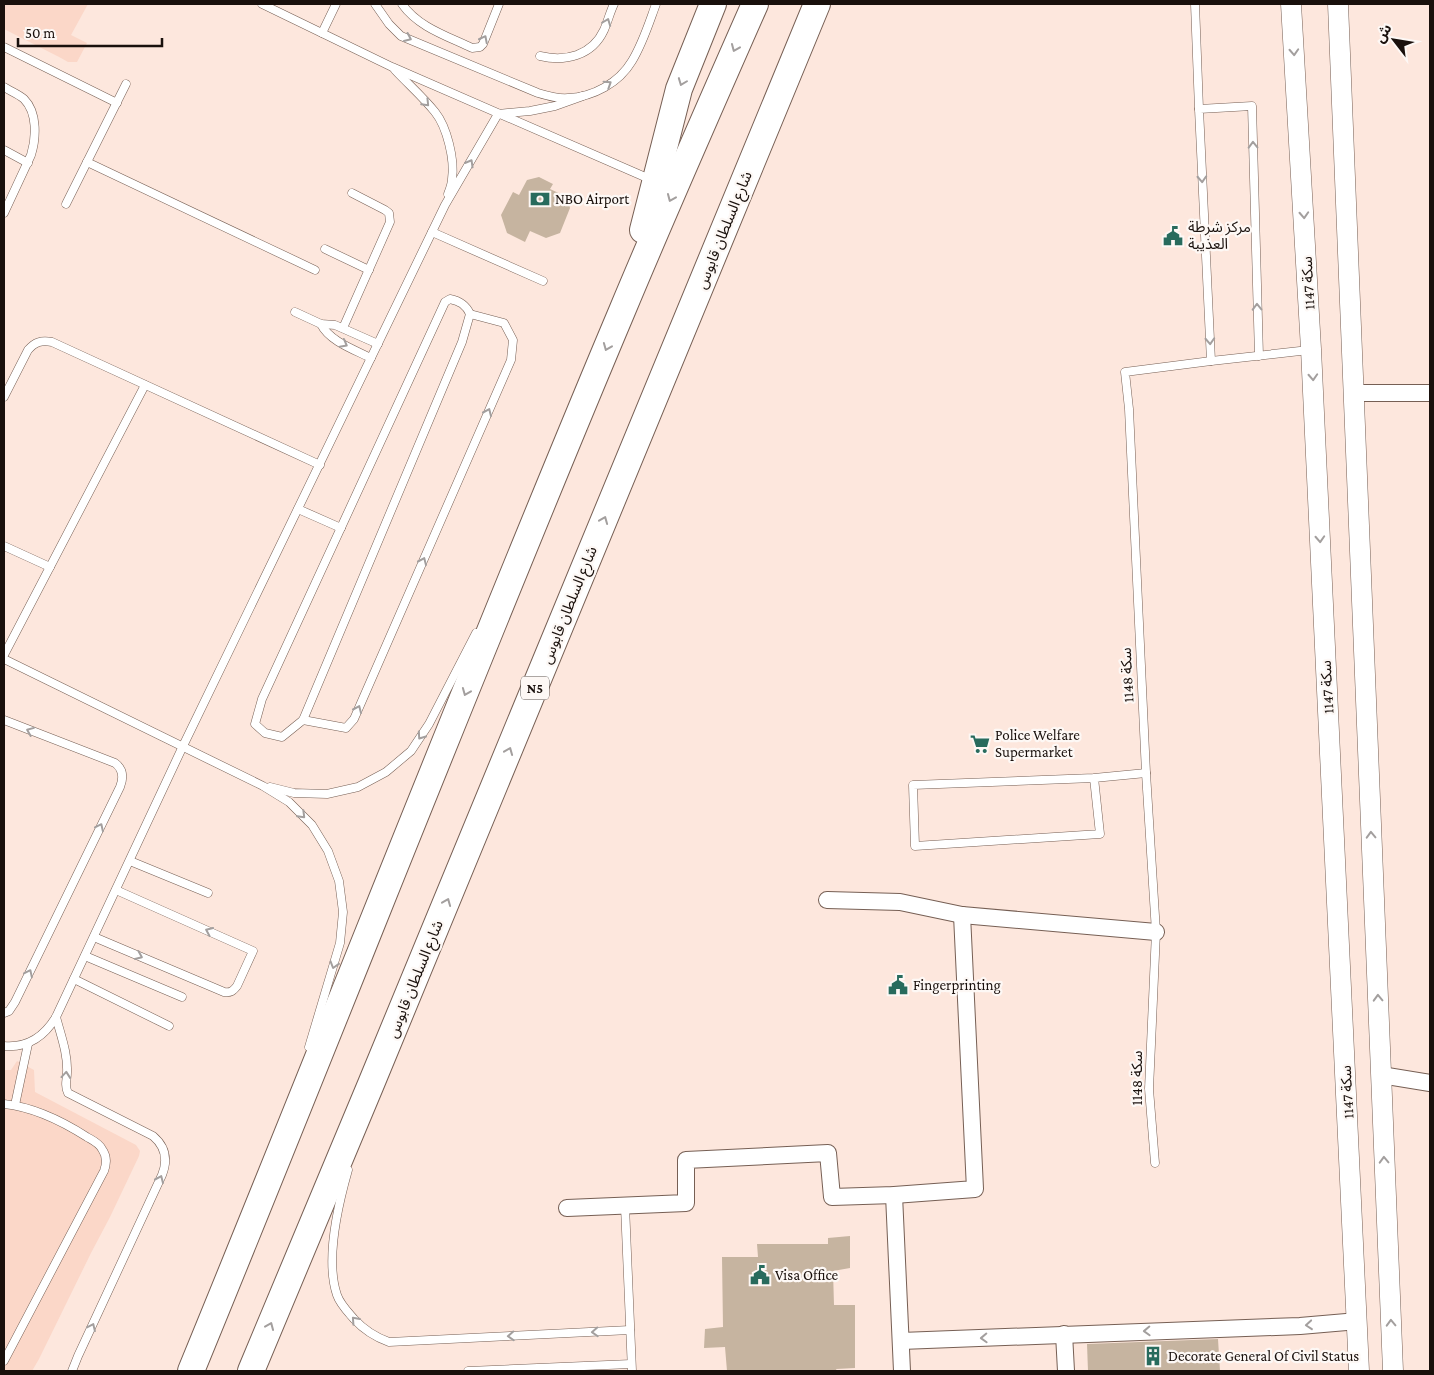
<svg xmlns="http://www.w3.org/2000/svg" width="1434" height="1375" viewBox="0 0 1434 1375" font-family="'Crimson Pro','Noto Sans Arabic',serif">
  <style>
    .built { fill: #fbd7c8 }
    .building { fill: #c6b4a0 }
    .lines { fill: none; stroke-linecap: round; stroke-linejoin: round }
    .service-casing { stroke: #765f54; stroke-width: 9 }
    .minor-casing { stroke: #765f54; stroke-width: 18 }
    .tertiary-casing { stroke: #765f54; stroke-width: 21 }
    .trunk-casing { stroke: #765f54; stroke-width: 28 }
    .service { stroke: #fff; stroke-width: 8 }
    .minor { stroke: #fff; stroke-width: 16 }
    .tertiary { stroke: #fff; stroke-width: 20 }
    .trunk { stroke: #fff; stroke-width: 26 }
    .oneway { stroke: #a39f9e }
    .labels { text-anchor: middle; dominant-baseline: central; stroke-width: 4.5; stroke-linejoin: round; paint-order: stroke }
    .shield { fill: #fdf8f5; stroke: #5d5652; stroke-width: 1 }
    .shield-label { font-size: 14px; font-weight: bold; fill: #19100c }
    .poi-label { font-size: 15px; fill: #19100c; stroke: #fdf8f5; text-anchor: start }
    .street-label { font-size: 15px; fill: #19100c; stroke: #fdf8f5 }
  </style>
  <rect width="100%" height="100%" fill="#fde7dd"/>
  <g class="built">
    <polygon points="4,4 88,4 71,35 87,43 77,62 68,62 61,58 4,29"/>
    <polygon points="17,1061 34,1070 35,1092 136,1145 140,1151 139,1156 110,1217 91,1253 39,1359 32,1371 4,1371 4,1070 11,1070"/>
  </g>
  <g class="building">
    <polygon points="539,177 553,184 550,189 567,197 570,208 560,233 546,238 530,231 525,242 507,233 501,215 513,192 519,195 527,180"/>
    <polygon points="850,1236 850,1268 833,1271 834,1305 855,1305 855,1368 836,1369 837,1371 727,1371 725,1347 704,1348 705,1329 723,1327 722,1257 758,1257 757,1244 828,1244 828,1238"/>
    <polygon points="1218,1339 1220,1371 1088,1371 1087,1344"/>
  </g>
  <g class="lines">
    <defs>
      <g id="service">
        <polyline points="262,4 392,67 652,180"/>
        <path d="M375 4 389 24 401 36 538 93C548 96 558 99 568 98 593 97 619 83 632 61 643 43 649 23 656 4"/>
        <path d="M402 4C418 27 447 36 472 48L480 47 483 44 499 4"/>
        <polyline points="1195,4 1199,109"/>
        <polyline points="322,33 336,4"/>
        <polyline points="4,47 117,103"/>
        <path d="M540 56C565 62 592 56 604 30 608 21 610 12 614 4"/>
        <path d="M395 70C408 84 423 97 435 112 447 127 455 160 452 179 452 184 450 189 448 194"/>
        <path d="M4 87C10 91 18 94 24 99 38 113 36 139 31 155L4 213"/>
        <polyline points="4,150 28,163"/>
        <polyline points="87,162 315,270"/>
        <polyline points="66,204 126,84"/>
        <polyline points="432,232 543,281"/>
        <polyline points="325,249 369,270"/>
        <path d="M450 299C460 301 466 305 470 314L462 342 303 720 282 737 265 733 255 724 262 699 445 302Z"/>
        <polyline points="295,312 321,324 335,325 378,344"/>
        <path d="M321 324C329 341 355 350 371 358"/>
        <polyline points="343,328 390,222 389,213 385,210 352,193"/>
        <polyline points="1211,361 1199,109 1252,106 1259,356"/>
        <path d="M4 397 28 350C35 342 41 340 52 342L320 465"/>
        <polyline points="298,509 341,528"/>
        <polyline points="4,546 50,567"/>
        <polyline points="4,655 145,385"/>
        <polyline points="4,659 263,786 289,802 312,825 328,851 339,881 343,912 340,943 309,1047"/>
        <path d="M4 720 115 763C123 769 124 777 120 787L15 1002 9 1011 4 1013"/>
        <polyline points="303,720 346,728 354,719 511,360 513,340 504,323 470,314"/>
        <polyline points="1094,778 1100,834 915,846 913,785 1094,778 1146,773"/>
        <polyline points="270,787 294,793 327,794 358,787 386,772 411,751 429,724 476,633"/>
        <polyline points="130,861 208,893"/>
        <path d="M94 937 224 992C231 993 233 991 237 986L253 951 116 890"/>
        <polyline points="85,956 182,997"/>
        <polyline points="74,979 169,1026"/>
        <path d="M56 1017C61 1036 68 1054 67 1073 67 1081 64 1086 68 1093L153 1136C166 1147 168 1160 162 1175L78 1356 72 1371"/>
        <path d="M4 1046C27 1048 44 1037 56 1017L183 746 445 205 498 114 530 111 555 106 583 96"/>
        <path d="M4 1104C33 1107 62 1121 87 1137 92 1140 99 1143 102 1149 107 1156 107 1163 104 1171L4 1361"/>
        <polyline points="15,1105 28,1044"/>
        <polyline points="1155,1163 1149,1089 1156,932 1146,773 1129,409 1125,372 1211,361 1309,350"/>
        <path d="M348 1170C338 1205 325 1260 337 1295 340 1304 348 1312 354 1319 365 1331 375 1337 389 1342L630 1330"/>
        <polyline points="625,1206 632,1371"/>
        <polyline points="468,1371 631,1364"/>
      </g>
      <g id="minor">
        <polyline points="1353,393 1430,393"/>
        <polyline points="827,900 900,902 962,915 1156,932"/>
        <polyline points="1381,1075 1430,1083"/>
        <polyline points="894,1195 902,1371"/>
        <polyline points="567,1208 686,1203 686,1160 828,1153 832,1197 894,1195 975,1189 962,915"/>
        <polyline points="1064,1334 1066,1371"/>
        <polyline points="901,1341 1300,1326 1358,1321"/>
      </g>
      <g id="tertiary">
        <polyline points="1291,4 1311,349 1359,1371"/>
        <polyline points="1338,4 1393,1371"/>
      </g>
      <g id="trunk">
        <polyline points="643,230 679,89 713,4"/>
        <path d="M191 1371C336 1018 474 662 622 311 665 208 710 106 755 4"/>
        <polyline points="251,1371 371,1084 817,4"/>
      </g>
    </defs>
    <use href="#service" class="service-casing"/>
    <use href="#minor" class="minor-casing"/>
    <use href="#tertiary" class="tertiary-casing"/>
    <use href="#trunk" class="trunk-casing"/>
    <use href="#service" class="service"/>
    <use href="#minor" class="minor"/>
    <use href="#tertiary" class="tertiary"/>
    <use href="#trunk" class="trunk"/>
  </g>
  <defs><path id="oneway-chevron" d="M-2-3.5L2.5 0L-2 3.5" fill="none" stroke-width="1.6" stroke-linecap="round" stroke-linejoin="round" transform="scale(1.25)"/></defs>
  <g class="oneway">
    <use href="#oneway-chevron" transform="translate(607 22) rotate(-69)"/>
    <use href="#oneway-chevron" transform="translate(408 38) rotate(25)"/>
    <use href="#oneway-chevron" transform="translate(484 39) rotate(-63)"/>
    <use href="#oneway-chevron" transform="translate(735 48) rotate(113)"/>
    <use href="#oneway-chevron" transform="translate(1294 52) rotate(87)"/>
    <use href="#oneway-chevron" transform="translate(682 82) rotate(111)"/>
    <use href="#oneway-chevron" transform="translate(608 84) rotate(-33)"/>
    <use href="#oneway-chevron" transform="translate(426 103) rotate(46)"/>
    <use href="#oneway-chevron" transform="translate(1253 145) rotate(-91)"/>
    <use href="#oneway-chevron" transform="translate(470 163) rotate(-60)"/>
    <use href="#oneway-chevron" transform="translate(1202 179) rotate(87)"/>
    <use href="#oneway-chevron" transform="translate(671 198) rotate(113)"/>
    <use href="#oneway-chevron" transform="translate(1304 215) rotate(87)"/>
    <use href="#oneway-chevron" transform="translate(1257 307) rotate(-91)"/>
    <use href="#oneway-chevron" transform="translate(1210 341) rotate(87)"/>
    <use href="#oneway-chevron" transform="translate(344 344) rotate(28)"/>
    <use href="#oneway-chevron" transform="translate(607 347) rotate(112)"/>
    <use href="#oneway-chevron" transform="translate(1313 377) rotate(87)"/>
    <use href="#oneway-chevron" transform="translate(488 412) rotate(-66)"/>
    <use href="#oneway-chevron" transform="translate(604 520) rotate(-68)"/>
    <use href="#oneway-chevron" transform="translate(1320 539) rotate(87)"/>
    <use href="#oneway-chevron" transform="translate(423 561) rotate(-66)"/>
    <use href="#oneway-chevron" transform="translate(466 692) rotate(112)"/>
    <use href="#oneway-chevron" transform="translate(358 709) rotate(-66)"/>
    <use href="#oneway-chevron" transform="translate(30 731) rotate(-158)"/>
    <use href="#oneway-chevron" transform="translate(421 736) rotate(125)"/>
    <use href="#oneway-chevron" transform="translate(509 751) rotate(-68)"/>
    <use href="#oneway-chevron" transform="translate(302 815) rotate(45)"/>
    <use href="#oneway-chevron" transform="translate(100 827) rotate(-64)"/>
    <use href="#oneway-chevron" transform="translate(1371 835) rotate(-92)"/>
    <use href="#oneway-chevron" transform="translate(447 902) rotate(-68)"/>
    <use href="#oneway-chevron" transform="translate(209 931) rotate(-156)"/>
    <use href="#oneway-chevron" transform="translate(139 956) rotate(23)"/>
    <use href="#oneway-chevron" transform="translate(334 965) rotate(107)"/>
    <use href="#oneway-chevron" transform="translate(29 973) rotate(-64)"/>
    <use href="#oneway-chevron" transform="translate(1378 998) rotate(-92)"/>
    <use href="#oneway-chevron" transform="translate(66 1075) rotate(-85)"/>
    <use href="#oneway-chevron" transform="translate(1384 1160) rotate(-92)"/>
    <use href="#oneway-chevron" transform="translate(160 1179) rotate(-66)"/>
    <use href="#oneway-chevron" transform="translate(355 1320) rotate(-132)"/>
    <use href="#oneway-chevron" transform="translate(1391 1323) rotate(-92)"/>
    <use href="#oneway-chevron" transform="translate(1309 1325) rotate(175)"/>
    <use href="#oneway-chevron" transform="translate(270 1326) rotate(-67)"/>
    <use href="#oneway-chevron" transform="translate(92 1327) rotate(-65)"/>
    <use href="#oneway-chevron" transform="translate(1147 1331) rotate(178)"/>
    <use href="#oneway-chevron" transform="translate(595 1332) rotate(177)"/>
    <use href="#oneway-chevron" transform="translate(511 1336) rotate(177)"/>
    <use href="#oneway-chevron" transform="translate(984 1338) rotate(178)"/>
  </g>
  <defs>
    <symbol id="bank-bare" viewBox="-9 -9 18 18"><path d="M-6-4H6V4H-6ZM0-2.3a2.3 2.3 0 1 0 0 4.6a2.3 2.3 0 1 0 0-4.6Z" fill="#286b5d" stroke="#fdf8f5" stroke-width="2.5" paint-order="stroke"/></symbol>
    <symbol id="civic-bare" viewBox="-9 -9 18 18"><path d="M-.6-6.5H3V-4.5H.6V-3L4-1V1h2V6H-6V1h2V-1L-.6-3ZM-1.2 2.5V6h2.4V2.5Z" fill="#286b5d" stroke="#fdf8f5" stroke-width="2.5" paint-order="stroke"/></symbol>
    <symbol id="supermarket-bare" viewBox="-9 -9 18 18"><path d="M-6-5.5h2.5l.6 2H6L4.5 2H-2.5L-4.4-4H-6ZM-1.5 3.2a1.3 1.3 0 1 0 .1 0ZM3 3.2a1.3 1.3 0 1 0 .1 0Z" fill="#286b5d" stroke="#fdf8f5" stroke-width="2.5" paint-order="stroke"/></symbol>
    <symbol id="building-bare" viewBox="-9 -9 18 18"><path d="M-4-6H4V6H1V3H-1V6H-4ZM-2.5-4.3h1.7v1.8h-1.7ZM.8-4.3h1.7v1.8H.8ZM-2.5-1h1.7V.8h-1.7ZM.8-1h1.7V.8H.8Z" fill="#286b5d" stroke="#fdf8f5" stroke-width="2.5" paint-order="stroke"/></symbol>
  </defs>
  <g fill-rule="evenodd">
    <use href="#bank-bare" x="526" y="185" width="28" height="28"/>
    <use href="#civic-bare" x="1159" y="222" width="28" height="28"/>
    <use href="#supermarket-bare" x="966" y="730" width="28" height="28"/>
    <use href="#civic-bare" x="884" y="971" width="28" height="28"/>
    <use href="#civic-bare" x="746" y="1261" width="28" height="28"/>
    <use href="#building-bare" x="1139" y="1342" width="28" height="28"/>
  </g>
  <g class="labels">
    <rect class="shield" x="521" y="676.5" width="28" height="23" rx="4"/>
    <g class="shield-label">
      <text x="535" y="688">N5</text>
    </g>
    <g class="poi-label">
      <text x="555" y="199">NBO Airport</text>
      <text x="1188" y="227">مركز شرطة<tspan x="1188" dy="17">العذيبة</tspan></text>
      <text x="995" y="735">Police Welfare<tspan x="995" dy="17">Supermarket</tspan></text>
      <text x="913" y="985">Fingerprinting</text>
      <text x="775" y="1275">Visa Office</text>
      <text x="1168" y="1356">Decorate General Of Civil Status</text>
    </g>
    <g class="street-label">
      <text transform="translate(724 230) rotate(-68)">شارع السلطان قابوس</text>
      <text transform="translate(1308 283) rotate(-93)">سكة 1147</text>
      <text transform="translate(569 605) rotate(-68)">شارع السلطان قابوس</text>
      <text transform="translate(1127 675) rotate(-93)">سكة 1148</text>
      <text transform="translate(1327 687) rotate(-93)">سكة 1147</text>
      <text transform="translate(415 979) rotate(-68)">شارع السلطان قابوس</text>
      <text transform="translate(1137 1078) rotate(-90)">سكة 1148</text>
      <text transform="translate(1347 1092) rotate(-93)">سكة 1147</text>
    </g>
  </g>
  <rect width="1434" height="1375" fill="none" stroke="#19100c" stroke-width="10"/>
  <g transform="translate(1394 40) rotate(301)" stroke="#fdf8f5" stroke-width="4" paint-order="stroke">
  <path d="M0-4L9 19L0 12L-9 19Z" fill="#19100c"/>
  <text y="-8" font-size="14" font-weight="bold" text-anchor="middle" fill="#19100c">ش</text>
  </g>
  <path d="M18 38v8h144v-8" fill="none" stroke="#19100c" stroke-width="2.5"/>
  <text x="25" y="38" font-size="15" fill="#19100c" stroke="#fdf8f5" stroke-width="4" paint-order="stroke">50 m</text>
</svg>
